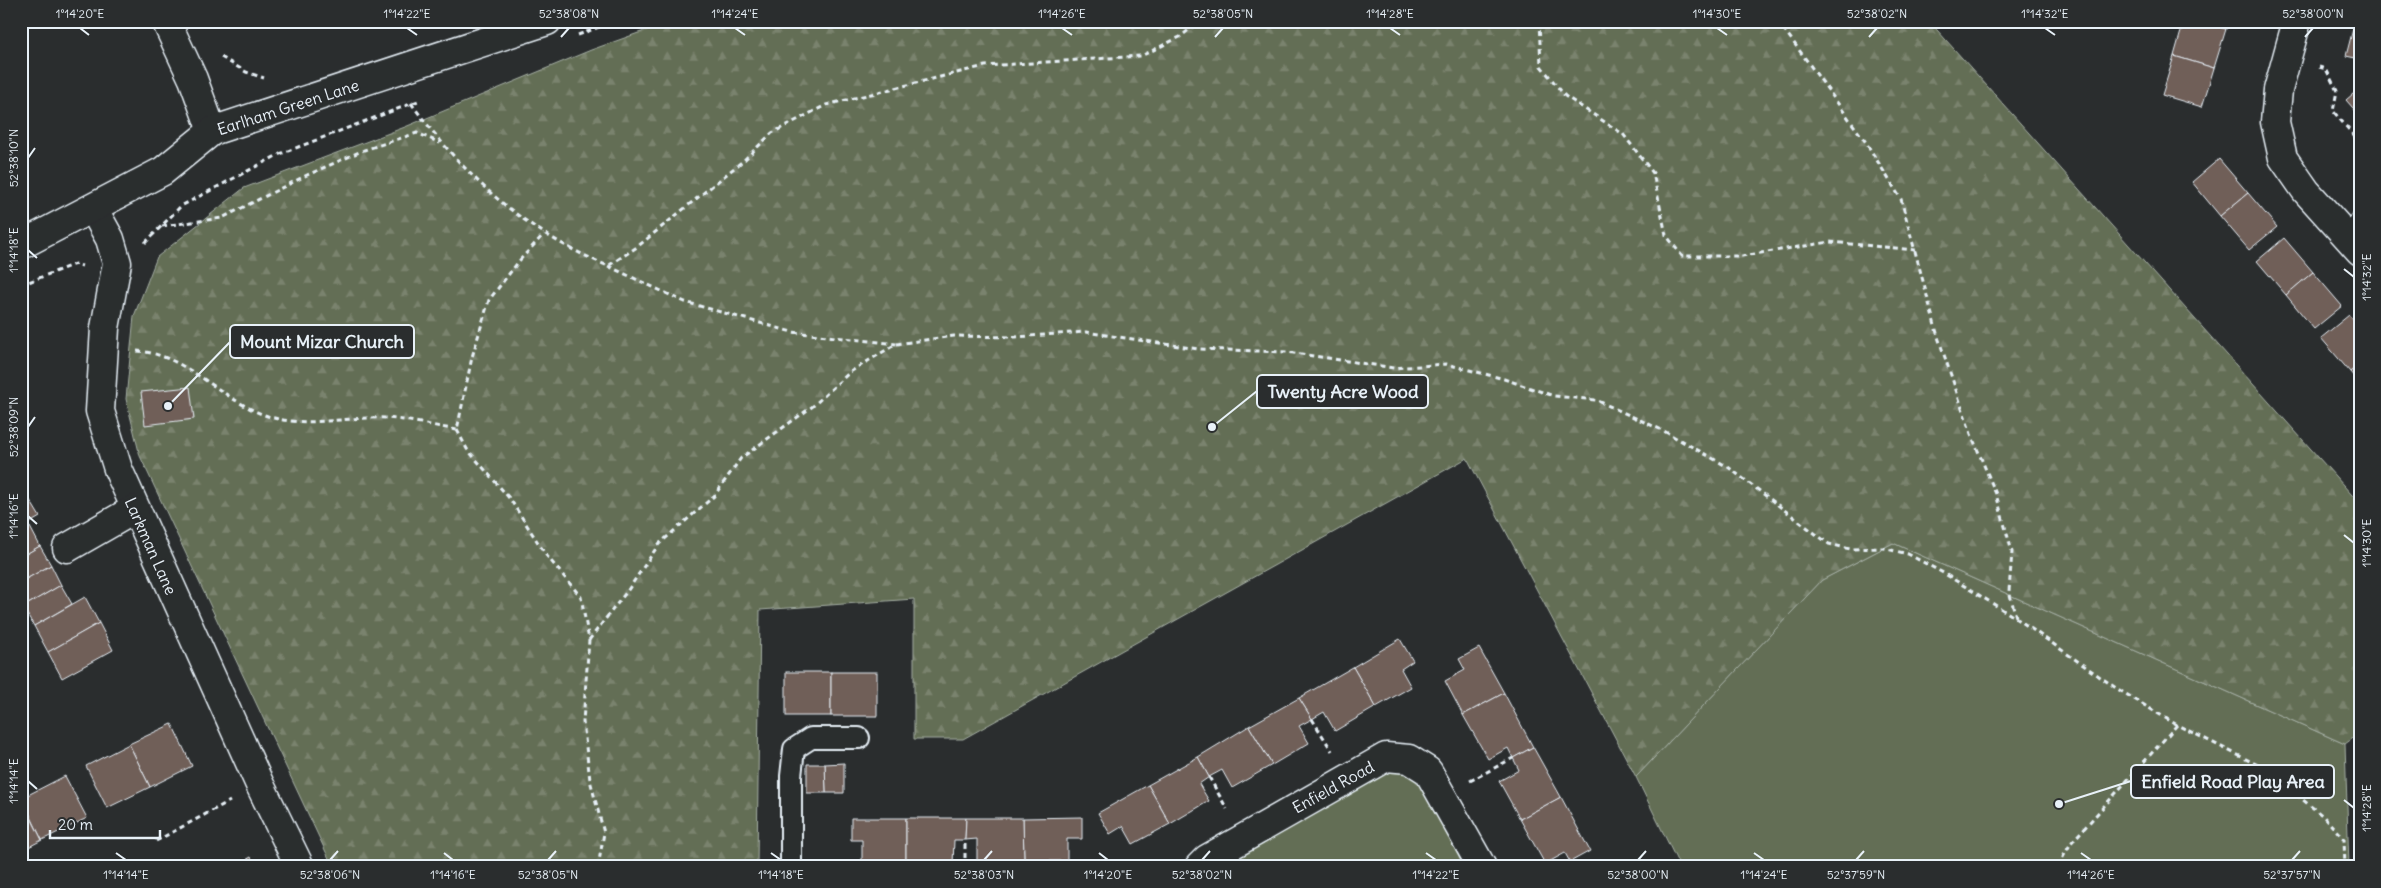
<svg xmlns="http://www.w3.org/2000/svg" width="2381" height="888" viewBox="0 0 2381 888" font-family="Delius,sans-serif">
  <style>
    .green { fill: #646e55; stroke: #a6b0a6 }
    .forest { fill: url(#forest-firs); stroke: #a6b0a6 }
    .building { fill: #705e58; stroke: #e8f1f8 }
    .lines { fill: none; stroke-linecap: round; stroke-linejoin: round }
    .service-casing { stroke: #e8f1f8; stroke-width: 24 }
    .minor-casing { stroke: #e8f1f8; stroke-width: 31 }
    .tertiary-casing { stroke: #e8f1f8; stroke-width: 31 }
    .path { stroke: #e8f1f8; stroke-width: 3; stroke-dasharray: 5 4; stroke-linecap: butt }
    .service { stroke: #2a2d2e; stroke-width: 20 }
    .minor { stroke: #2a2d2e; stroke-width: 28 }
    .tertiary { stroke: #2a2d2e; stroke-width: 28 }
    .ticks { fill: none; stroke: #e8f1f8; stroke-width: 2 }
    .labels { text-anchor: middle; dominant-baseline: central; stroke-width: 4; stroke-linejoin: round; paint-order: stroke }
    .street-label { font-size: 16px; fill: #e8f1f8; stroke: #2a2d2e }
    .leader { fill: none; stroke: #e8f1f8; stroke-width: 2 }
    .callout-dot { fill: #e8f1f8; stroke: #2a2d2e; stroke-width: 2 }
    .callout { fill: #2a2d2e; stroke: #e8f1f8; stroke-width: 2 }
    .callout-label { font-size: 18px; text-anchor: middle; font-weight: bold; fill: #e8f1f8 }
    .neatline { fill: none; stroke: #e8f1f8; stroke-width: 2 }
    .ticks-label { font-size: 12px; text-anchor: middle; fill: #e8f1f8 }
  </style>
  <defs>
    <pattern id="forest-firs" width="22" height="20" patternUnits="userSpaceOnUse" patternTransform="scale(1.25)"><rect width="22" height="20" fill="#646e55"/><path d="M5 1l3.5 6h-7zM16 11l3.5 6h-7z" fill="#7a836e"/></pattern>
  </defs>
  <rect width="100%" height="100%" fill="#2a2d2e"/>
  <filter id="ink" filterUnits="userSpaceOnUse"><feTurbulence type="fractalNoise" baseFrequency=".02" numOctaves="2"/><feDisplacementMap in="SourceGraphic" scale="10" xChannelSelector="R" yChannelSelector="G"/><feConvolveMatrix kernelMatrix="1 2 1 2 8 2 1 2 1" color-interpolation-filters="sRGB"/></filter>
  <g filter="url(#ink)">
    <g class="green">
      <polygon points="1893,543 2345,744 2349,867 1680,867 1636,777 1822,580"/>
      <polygon points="1392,770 1405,772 1419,782 1463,865 1462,867 1228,867 1233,860 1378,775"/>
    </g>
    <polygon class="forest" points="672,21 1929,21 2360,504 2360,733 2345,744 1893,543 1822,580 1636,777 1467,458 963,739 914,739 914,599 760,610 757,866 333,867 140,456 126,399 134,316 157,257 244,188 405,127 591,50"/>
    <g class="building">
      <polygon points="21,21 27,21 22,46 21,46"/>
      <polygon points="2184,21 2200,21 2226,29 2214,68 2174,56"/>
      <polygon points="2200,21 2228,21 2226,29"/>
      <polygon points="2355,21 2360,21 2360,59 2346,56"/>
      <polygon points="2174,56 2214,68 2202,107 2162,95"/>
      <polygon points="2360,88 2360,116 2346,100"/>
      <polygon points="2219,159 2248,193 2220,216 2192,182"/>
      <polygon points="2248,193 2277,227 2249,250 2220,216"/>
      <polygon points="2284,238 2313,272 2286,295 2257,261"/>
      <polygon points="2313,272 2342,306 2314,329 2286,295"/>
      <polygon points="2349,315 2360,328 2360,364 2350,372 2321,338"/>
      <polygon points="2360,364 2360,384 2350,372"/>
      <polygon points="190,387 194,419 145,425 141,392"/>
      <polygon points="21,484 28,497 21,501"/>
      <polygon points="28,497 40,517 21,528 21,501"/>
      <polygon points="30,527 40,546 21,557 21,532"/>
      <polygon points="40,546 51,565 21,582 21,557"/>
      <polygon points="51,565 61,585 23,607 21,603 21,582"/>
      <polygon points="61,585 72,604 34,626 23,607"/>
      <polygon points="85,597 99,623 48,652 34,626"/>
      <polygon points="99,623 113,650 62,678 48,652"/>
      <polygon points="1400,639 1413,661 1401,669 1411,687 1376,707 1353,667"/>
      <polygon points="1479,648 1504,693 1463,715 1445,681 1465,670 1459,659"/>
      <polygon points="1353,667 1376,707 1335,731 1324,712 1312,719 1299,698"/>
      <rect x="786" y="672" width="45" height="44"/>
      <rect x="831" y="672" width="46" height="44"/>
      <polygon points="1504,693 1533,747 1513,758 1508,748 1488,759 1463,715"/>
      <polygon points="1299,698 1312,719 1299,726 1309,743 1272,765 1249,726"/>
      <polygon points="172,724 192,766 150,787 129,744"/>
      <polygon points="1249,726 1272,765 1232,788 1222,770 1209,777 1198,757"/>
      <polygon points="129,744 150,787 107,808 86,766"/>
      <polygon points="1533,747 1561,797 1520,819 1499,781 1519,770 1513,758"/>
      <polygon points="1198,757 1209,777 1199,784 1209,801 1170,824 1148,785"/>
      <polygon points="844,763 844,793 826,793 825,764"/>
      <polygon points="807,764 825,764 826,793 807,793"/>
      <polygon points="65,776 87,818 42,840 22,798"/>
      <polygon points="1148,785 1170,824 1133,844 1123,826 1110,834 1098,813"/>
      <polygon points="1561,797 1590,851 1570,862 1565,853 1545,864 1520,819"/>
      <polygon points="21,798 42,840 21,851"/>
      <polygon points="1082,817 1082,839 1067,839 1067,861 1024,861 1023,818"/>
      <polygon points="851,818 906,818 906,865 862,865 862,840 851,840"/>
      <polygon points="906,818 966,818 965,840 954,840 953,864 906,865"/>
      <polygon points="966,818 1023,818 1024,861 977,861 977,839 965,840"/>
      <polygon points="251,857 256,867 233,867"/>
    </g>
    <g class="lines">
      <defs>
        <g id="service">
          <polyline points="2346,235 2360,222"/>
          <polyline points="791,867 791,776 794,749 811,738 859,738"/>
        </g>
        <g id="minor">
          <polyline points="166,21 193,79 212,131"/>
          <polyline points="2297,21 2278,90 2275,122 2283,158 2306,191 2360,251"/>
          <polyline points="93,208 110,239 117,263 105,328 100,411 118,469 260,785 300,867"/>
          <polyline points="67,548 135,509"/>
          <polyline points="1199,867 1207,859 1386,757 1409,759 1428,771 1482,867"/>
        </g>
        <polyline id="tertiary" points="21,245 163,171 212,131 547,21"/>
      </defs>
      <use href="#service" class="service-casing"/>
      <use href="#minor" class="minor-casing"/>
      <use href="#tertiary" class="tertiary-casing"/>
      <g class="path">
        <polyline points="1539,21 1541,66 1565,96 1623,134 1653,173 1666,235 1682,256 1742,256 1830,242 1916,250"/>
        <polyline points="1778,21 1865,141 1901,199 1938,337 1971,434 1996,494 2012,552 2009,591 2016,617"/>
        <polyline points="578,35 615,21"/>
        <polyline points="221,57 246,72 264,78"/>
        <polyline points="2319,67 2326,69 2337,91 2333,111 2360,143"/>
        <path d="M411 103C466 178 522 230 608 266L637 247 744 160 772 133 826 105 985 66 1141 56 1180 37 1200 21"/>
        <polyline points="162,226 222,218 305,176 364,150 417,133 440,143"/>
        <polyline points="145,243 181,206 280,154 418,101"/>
        <polyline points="608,266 685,302 792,332 896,344"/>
        <polyline points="21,285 75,264 82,266"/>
        <path d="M137 351C182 353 221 398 262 414 301 430 345 416 386 418 410 420 434 426 457 430L472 357 489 300 519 261 544 234"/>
        <polyline points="457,430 467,449 510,499 546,555 581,597 589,640 583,722 590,780 604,833 598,867"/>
        <polyline points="589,640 628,590 659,544 714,496 741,458 813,406 850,372 896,344 954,336 1015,337 1086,332 1198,349 1287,352 1394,368 1446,364 1504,379 1554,396 1596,400 1662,430 1728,467 1829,544 1850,549 1883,548 1908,554 1945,574 2016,618 2116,688 2177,725 2262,767 2323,816 2344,839 2345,867"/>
        <polyline points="1312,719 1332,751"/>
        <polyline points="1209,777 1227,809"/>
        <polyline points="1470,781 1513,758"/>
        <polyline points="156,841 230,801"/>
        <polyline points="965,867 965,840"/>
        <polyline points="2061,867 2062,859 2071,843 2177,725"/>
      </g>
      <use href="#service" class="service"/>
      <use href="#minor" class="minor"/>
      <use href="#tertiary" class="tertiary"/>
    </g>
  </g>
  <path class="ticks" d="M80 28 89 35M407 28 417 35M735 28 745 35M1062 28 1072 35M1390 28 1400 35M1717 28 1727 35M2045 28 2055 35M561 37 569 28M1215 37 1223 28M1869 37 1877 28M2305 37 2313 28M28 158 35 148M28 250 37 258M2344 269 2354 277M28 427 35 417M28 516 37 524M2344 535 2354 543M28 781 37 789M2344 800 2354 808M116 853 126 860M444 853 453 860M771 853 781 860M1099 853 1108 860M1426 853 1436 860M1754 853 1764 860M2081 853 2091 860M330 860 338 851M548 860 556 851M984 860 992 851M1202 860 1210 851M1638 860 1646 851M1856 860 1864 851M2292 860 2300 851"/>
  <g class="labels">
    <g class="street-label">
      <text transform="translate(288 107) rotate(-18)">Earlham Green Lane</text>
      <text transform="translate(151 546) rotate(66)">Larkman Lane</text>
      <text transform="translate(1333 787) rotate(-29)">Enfield Road</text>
    </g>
  </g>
  <path class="leader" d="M168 406L230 342M1212 427L1257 391M2059 804L2131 781"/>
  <g class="callout-dot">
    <circle cx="168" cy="406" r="5"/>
    <circle cx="1212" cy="427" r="5"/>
    <circle cx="2059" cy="804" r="5"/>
  </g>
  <g class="callout">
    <rect x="230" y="325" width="184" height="33" rx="5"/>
    <rect x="1257" y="375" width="171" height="33" rx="5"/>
    <rect x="2131" y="765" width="203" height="33" rx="5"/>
  </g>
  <g class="callout-label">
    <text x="322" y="348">Mount Mizar Church</text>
    <text x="1343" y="398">Twenty Acre Wood</text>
    <text x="2233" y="788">Enfield Road Play Area</text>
  </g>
  <rect width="2381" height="888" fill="none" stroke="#2a2d2e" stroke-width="55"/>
  <path d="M50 830v8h110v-8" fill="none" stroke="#e8f1f8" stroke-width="2.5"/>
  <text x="58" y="830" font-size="15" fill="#e8f1f8" stroke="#2a2d2e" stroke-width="4" paint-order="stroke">20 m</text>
  <rect x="28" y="28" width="2326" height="832" class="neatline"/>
  <g class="ticks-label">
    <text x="80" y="18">1°14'20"E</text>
    <text x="407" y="18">1°14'22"E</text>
    <text x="569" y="18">52°38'08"N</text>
    <text x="735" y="18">1°14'24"E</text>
    <text x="1062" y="18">1°14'26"E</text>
    <text x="1223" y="18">52°38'05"N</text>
    <text x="1390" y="18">1°14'28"E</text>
    <text x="1717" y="18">1°14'30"E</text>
    <text x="1877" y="18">52°38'02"N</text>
    <text x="2045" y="18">1°14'32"E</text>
    <text x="2313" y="18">52°38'00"N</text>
    <text transform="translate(14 158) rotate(-90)" y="4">52°38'10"N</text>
    <text transform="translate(14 250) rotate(-90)" y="4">1°14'18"E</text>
    <text transform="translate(2367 277) rotate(-90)" y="4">1°14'32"E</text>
    <text transform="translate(14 427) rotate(-90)" y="4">52°38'09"N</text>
    <text transform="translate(14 516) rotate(-90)" y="4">1°14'16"E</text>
    <text transform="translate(2367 543) rotate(-90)" y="4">1°14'30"E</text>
    <text transform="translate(14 781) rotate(-90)" y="4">1°14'14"E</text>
    <text transform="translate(2367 808) rotate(-90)" y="4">1°14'28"E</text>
    <text x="126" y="879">1°14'14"E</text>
    <text x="330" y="879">52°38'06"N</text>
    <text x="453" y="879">1°14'16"E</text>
    <text x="548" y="879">52°38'05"N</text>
    <text x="781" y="879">1°14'18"E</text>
    <text x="984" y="879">52°38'03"N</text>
    <text x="1108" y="879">1°14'20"E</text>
    <text x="1202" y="879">52°38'02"N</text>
    <text x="1436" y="879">1°14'22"E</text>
    <text x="1638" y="879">52°38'00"N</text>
    <text x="1764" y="879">1°14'24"E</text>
    <text x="1856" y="879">52°37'59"N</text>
    <text x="2091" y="879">1°14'26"E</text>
    <text x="2292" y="879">52°37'57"N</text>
  </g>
</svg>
